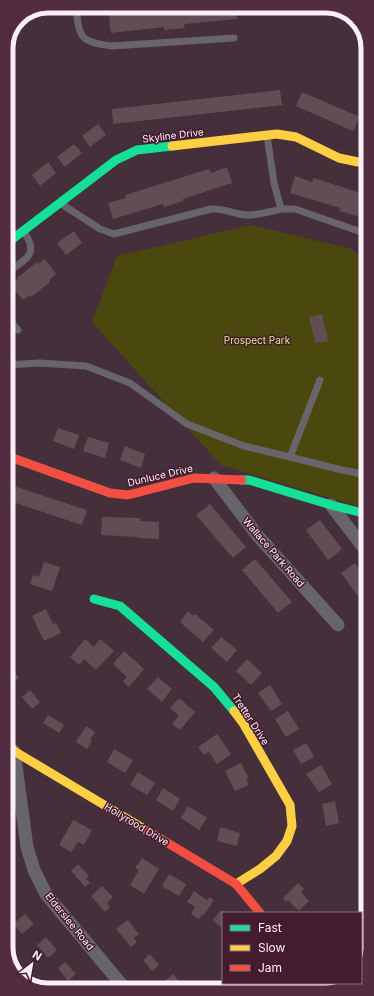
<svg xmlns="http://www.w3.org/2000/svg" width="374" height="996" viewBox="0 0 374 996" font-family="Inter,sans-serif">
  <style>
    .green { fill: #4b480f }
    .building { fill: #614e54 }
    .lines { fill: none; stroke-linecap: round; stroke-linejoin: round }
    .lane { stroke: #68646b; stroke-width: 7 }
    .street { stroke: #68646b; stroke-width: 13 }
    .fast { stroke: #16e098; stroke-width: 9 }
    .slow { stroke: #ffcf43; stroke-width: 9 }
    .jam { stroke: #f24e42; stroke-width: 9 }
    .labels { text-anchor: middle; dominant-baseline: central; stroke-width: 3; stroke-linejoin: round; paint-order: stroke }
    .street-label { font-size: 10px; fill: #feeef5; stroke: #431c30 }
    .park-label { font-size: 10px; fill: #e3e676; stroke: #431c30 }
    .rim { fill: none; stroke: #feeef5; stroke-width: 5 }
  </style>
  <rect width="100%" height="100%" fill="#452f3a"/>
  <polygon class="green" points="251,225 352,249 367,263 367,509 221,465 92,322 117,256"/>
  <g class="building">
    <polygon points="162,6 236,6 237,19 184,24 185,28 164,30 164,27 111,33 109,15 127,13 127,10"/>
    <polygon points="331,7 354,16 364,33 330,9"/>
    <polygon points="280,90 282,105 113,124 112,109"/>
    <polygon points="302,92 360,117 353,131 296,106"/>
    <polygon points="98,124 106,135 90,147 82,136"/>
    <polygon points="74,144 82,153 65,167 57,157"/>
    <polygon points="48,162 56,173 40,186 32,175"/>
    <polygon points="227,167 232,183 183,199 183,201 164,207 163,204 113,219 108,203 126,198 125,195 209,169 211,173"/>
    <polygon points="295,176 312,182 314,178 367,195 367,216 361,214 360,217 339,211 340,208 290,193"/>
    <polygon points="74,231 82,243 66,255 57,243"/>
    <polygon points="45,259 56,274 49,280 50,282 31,297 30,295 23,300 11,285 18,279 17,278 37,262 38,264"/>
    <polygon points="322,314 328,341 315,343 309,317"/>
    <polygon points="58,428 79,435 74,449 53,441"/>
    <polygon points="88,437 109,443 105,458 83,451"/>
    <polygon points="125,446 145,454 141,468 120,460"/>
    <polygon points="7,484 87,510 82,525 7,500"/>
    <polygon points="210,504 246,547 233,558 196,515"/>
    <polygon points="102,517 140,518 140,521 159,522 159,539 139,538 139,537 101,535"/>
    <polygon points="320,520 342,549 328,560 306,530"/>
    <polygon points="255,559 292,602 278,613 242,570"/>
    <polygon points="44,562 60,567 52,591 30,584 33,575 39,577"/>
    <polygon points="355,563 367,580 367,609 341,573"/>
    <polygon points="46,609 53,624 56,623 61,633 44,641 32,616"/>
    <polygon points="188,611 193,616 195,614 214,630 203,642 180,622"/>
    <polygon points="221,637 237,650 227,662 211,648"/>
    <polygon points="85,639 94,647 100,639 114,651 96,670 84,659 79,665 70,657"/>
    <polygon points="124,651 144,669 129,687 123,681 127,677 113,664"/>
    <polygon points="247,659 262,673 251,685 236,671"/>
    <polygon points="10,665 19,678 10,685 7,681 7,667"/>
    <polygon points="158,677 172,689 162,702 147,689"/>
    <polygon points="270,685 282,704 271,711 258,693"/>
    <polygon points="30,690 40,702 32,709 22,697"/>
    <polygon points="179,698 195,712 180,730 172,724 179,716 170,708"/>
    <polygon points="288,711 299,729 286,737 275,719"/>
    <polygon points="48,715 64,725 59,733 43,723"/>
    <polygon points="86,726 95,732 90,740 92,741 87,749 76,742"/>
    <polygon points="217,734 231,754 217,764 209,752 204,755 198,747"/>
    <polygon points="306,743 314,757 301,764 293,750"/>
    <polygon points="114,749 133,760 125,773 107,762"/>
    <polygon points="241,763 249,778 246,779 249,785 235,791 225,771"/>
    <polygon points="321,765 332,784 319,792 306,774"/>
    <polygon points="138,772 155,783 147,795 130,785"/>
    <polygon points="163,788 180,799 173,811 156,800"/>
    <polygon points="335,801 339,823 326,826 322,804"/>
    <polygon points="188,806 207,818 199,830 181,818"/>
    <polygon points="73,820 92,830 84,845 78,842 71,852 59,845"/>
    <polygon points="220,827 240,833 237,846 217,841"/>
    <polygon points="142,858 159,869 144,894 130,885 139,870 135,868"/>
    <polygon points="78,864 89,876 86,879 90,883 85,887 71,871"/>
    <polygon points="169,874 186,884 179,896 162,886"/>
    <polygon points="298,883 304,889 301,892 309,901 299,911 288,900 286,902 283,898"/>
    <polygon points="102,886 113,897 107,903 110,907 105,912 91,896"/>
    <polygon points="194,891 207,900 209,897 214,900 204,915 203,914 199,919 191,914 195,907 187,902"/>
    <polygon points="221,910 225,913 223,913 223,929 213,920"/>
    <polygon points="25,914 34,924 22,934 13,924"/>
    <polygon points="128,920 139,934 134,938 137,942 131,947 116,929"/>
    <polygon points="46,937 57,950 48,958 37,945"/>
    <polygon points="150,954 159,965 152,971 143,960"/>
    <polygon points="65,962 76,974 68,981 58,968"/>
    <polygon points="173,974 181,983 174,989 170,989 164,982"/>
    <polygon points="273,983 285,983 290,989 265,989"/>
  </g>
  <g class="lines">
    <g class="lane">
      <path d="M76 6C79 37 79 42 112 46L234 38"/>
      <polyline points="267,135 274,183 281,209 295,209 367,234"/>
      <path d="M60 203 100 229 114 234 211 209C223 208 228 212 239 214 252 217 269 212 281 209"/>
      <path d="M6 273C25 260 41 254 23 231"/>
      <polyline points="6,316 18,330"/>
      <polyline points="7,365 39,363 86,366 130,383 187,424 244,446 290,457 320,380"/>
      <polyline points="290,457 342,470 367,475"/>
    </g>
    <g class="street">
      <polyline points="214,478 258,536 338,625"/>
      <polyline points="331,505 367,552"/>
      <polyline points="14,751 27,847 34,870 46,894 126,990"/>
      <polyline points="318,983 323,989"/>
    </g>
    <g class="fast">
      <polyline points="6,244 116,160 137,150 172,146"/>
      <polyline points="242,480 249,480 331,505 367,514"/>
      <polyline points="94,599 120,606 214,687 234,711"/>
    </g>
    <g class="slow">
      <polyline points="172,146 277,134 296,137 339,158 358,162 367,161"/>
      <polyline points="234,711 243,723 290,805 292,826 287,841 276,856 260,869 236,884"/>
      <polyline points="7,742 14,751 146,830"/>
    </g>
    <g class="jam">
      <polyline points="7,456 110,493 128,495 194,478 242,480"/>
      <polyline points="146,830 236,884 260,913"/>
    </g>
  </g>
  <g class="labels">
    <g class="street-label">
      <text transform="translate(173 135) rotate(-7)">Skyline Drive</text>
      <text transform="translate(160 475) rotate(-13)">Dunluce Drive</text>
      <text transform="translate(274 552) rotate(49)">Wallace Park Road</text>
      <text transform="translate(251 719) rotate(57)">Tretter Drive</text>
      <text transform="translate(137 824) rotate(31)">Hollyrood Drive</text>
      <text transform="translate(70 921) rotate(51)">Elderslee Road</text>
    </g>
    <g class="park-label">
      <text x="257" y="340">Prospect Park</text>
    </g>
  </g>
  <path d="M0 0H374V996H0ZM48 13H326A35 35 0 0 1 361 48V948A35 35 0 0 1 326 983H48A35 35 0 0 1 13 948V48A35 35 0 0 1 48 13Z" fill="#522d40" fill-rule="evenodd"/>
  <path class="rim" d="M48 13H326A35 35 0 0 1 361 48V948A35 35 0 0 1 326 983H48A35 35 0 0 1 13 948V48A35 35 0 0 1 48 13Z"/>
  <rect x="222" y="912" width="140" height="72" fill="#431c30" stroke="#8e707f"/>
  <rect x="230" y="925" width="20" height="6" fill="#16e098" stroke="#8e707f"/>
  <text x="258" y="932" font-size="12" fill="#feeef5">Fast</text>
  <rect x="230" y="945" width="20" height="6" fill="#ffcf43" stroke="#8e707f"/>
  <text x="258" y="952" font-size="12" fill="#feeef5">Slow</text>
  <rect x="230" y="965" width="20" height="6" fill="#f24e42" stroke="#8e707f"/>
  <text x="258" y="972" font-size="12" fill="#feeef5">Jam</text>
  <g transform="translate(32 964) rotate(31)" stroke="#431c30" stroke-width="3" paint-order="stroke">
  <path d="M0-3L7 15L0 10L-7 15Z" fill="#feeef5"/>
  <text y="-6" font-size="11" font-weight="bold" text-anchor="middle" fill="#feeef5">N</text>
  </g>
</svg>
